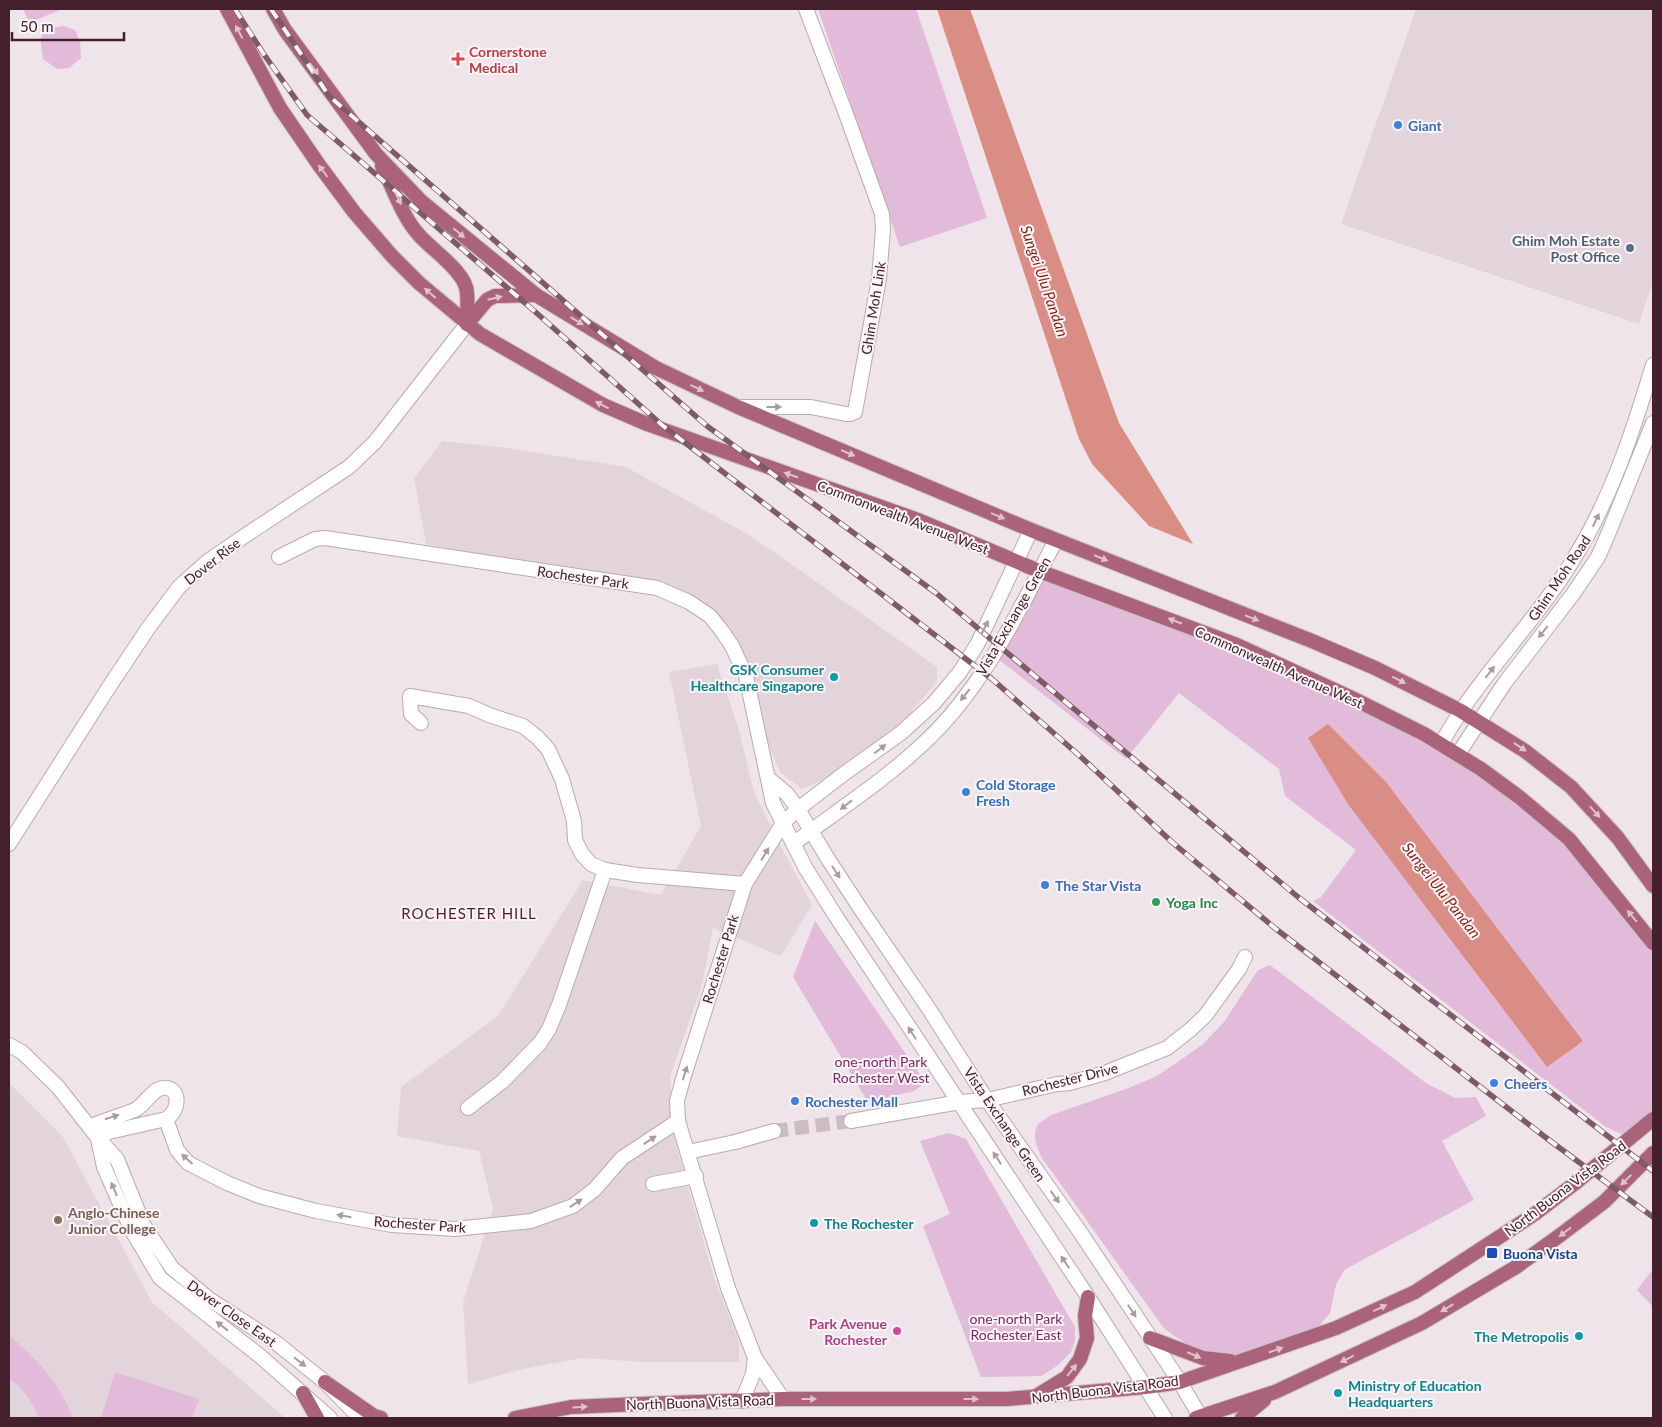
<svg xmlns="http://www.w3.org/2000/svg" width="1662" height="1427" viewBox="0 0 1662 1427" font-family="Lato,sans-serif">
  <style>
    .built { fill: #e3d4dc }
    .green { fill: #e2bada }
    .water { fill: #da8d85 }
    .lines { fill: none; stroke-linecap: round; stroke-linejoin: round }
    .minor-tunnel { stroke: #cdbdc3; stroke-width: 14; stroke-dasharray: 14 7; stroke-linecap: butt }
    .minor-casing { stroke: #bba9b0; stroke-width: 16 }
    .tertiary-casing { stroke: #bba9b0; stroke-width: 16 }
    .primary-casing { stroke: #cac1c4; stroke-width: 16 }
    .minor { stroke: #fff; stroke-width: 14 }
    .tertiary { stroke: #fff; stroke-width: 14 }
    .primary { stroke: #aa637a; stroke-width: 14 }
    .rail-casing { stroke: #7e5b67; stroke-width: 5.5 }
    .rail { stroke: #fbf5f8; stroke-width: 4; stroke-dasharray: 11; stroke-linecap: butt }
    .oneway { fill: #dfc2cc }
    .oneway2 { fill: #aa9ba0 }
    .health-dot { fill: #e0444e; stroke: #fbf5f8; stroke-width: 2 }
    .shop-dot { fill: #3f7fe0; stroke: #fbf5f8; stroke-width: 2 }
    .service-dot { fill: #5c6f8a; stroke: #fbf5f8; stroke-width: 2 }
    .culture-dot { fill: #0f9aa8; stroke: #fbf5f8; stroke-width: 2 }
    .leisure-dot { fill: #2e9e5b; stroke: #fbf5f8; stroke-width: 2 }
    .education-dot { fill: #8d6e63; stroke: #fbf5f8; stroke-width: 2 }
    .transit-dot { fill: #1a4fb4; stroke: #fbf5f8; stroke-width: 2 }
    .hotel-dot { fill: #d1479c; stroke: #fbf5f8; stroke-width: 2 }
    .labels { text-anchor: middle; dominant-baseline: central; stroke-width: 4; stroke-linejoin: round; paint-order: stroke }
    .health-label { font-size: 14px; font-weight: bold; fill: #be3a42; stroke: #fbf5f8; text-anchor: start }
    .shop-label { font-size: 14px; font-weight: bold; fill: #366cbe; stroke: #fbf5f8; text-anchor: start }
    .service-label { font-size: 14px; font-weight: bold; fill: #4e5e75; stroke: #fbf5f8; text-anchor: end }
    .street-label { font-size: 14px; fill: #43202c; stroke: #fbf5f8 }
    .culture-label { font-size: 14px; font-weight: bold; fill: #0d838f; stroke: #fbf5f8; text-anchor: end }
    .leisure-label { font-size: 14px; font-weight: bold; fill: #27864d; stroke: #fbf5f8; text-anchor: start }
    .park-label { font-size: 14px; fill: #7f2563; stroke: #fbf5f8 }
    .education-label { font-size: 14px; font-weight: bold; fill: #785e54; stroke: #fbf5f8; text-anchor: start }
    .transit-label { font-size: 14px; font-weight: bold; fill: #164399; stroke: #fbf5f8; text-anchor: start }
    .hotel-label { font-size: 14px; font-weight: bold; fill: #b23c85; stroke: #fbf5f8; text-anchor: end }
    .water-label { font-size: 15px; font-style: italic; fill: #871e12; stroke: #fbf5f8 }
    .neighbourhood-label { font-size: 15px; letter-spacing: 1px; fill: #58192d; stroke: #fbf5f8 }
  </style>
  <rect width="100%" height="100%" fill="#efe4e9"/>
  <g class="built">
    <polygon points="1416,9 1653,9 1653,281 1639,324 1341,224"/>
    <polygon points="442,441 508,448 626,467 749,535 794,566 937,667 937,682 891,735 845,770 802,789 780,772 768,744 751,678 713,614 663,589 426,544 414,478"/>
    <polygon points="717,664 738,727 754,792 779,843 812,905 781,956 713,928 702,985 670,1077 675,1141 714,1278 739,1341 739,1362 643,1362 583,1358 523,1369 468,1384 463,1303 493,1209 479,1151 397,1136 401,1087 498,1016 583,880 661,895 701,826 669,672"/>
    <polygon points="9,1083 63,1137 152,1302 285,1418 9,1418"/>
  </g>
  <g class="green">
    <polygon points="23,9 62,9 29,23"/>
    <polygon points="818,9 916,9 987,218 900,247"/>
    <path d="M64 26 75 30 80 42 81 58 69 68 57 69 43 59C39 36 39 29 64 26Z"/>
    <polygon points="1039,571 1139,608 1424,734 1569,839 1653,943 1653,1120 1632,1139 1606,1127 1313,901 1321,897 1356,850 1285,796 1279,769 1179,693 1126,759 993,655"/>
    <polygon points="815,921 921,1076 923,1082 920,1087 914,1091 868,1102 793,977"/>
    <path d="M1270 965 1426 1083 1455 1098 1476 1097 1486 1116 1442 1141 1474 1200 1344 1270 1336 1285 1330 1313 1317 1329 1238 1356C1209 1356 1185 1346 1163 1327L1042 1158C1036 1146 1033 1138 1037 1125L1051 1115 1126 1089 1157 1076 1182 1059 1203 1044 1224 1022 1258 970Z"/>
    <polygon points="949,1133 966,1139 1075,1327 1075,1341 1071,1352 1057,1366 1041,1376 981,1377 923,1226 950,1214 920,1141"/>
    <polygon points="1653,1269 1653,1307 1637,1290"/>
    <path d="M9 1336C37 1358 60 1384 73 1418H39C33 1403 23 1387 9 1379Z"/>
    <polygon points="115,1372 199,1399 192,1418 101,1418"/>
  </g>
  <g class="water">
    <polygon points="937,9 970,9 1119,423 1193,544 1149,526 1092,464 1079,439"/>
    <polygon points="1328,724 1386,782 1583,1041 1547,1067 1348,804 1308,738"/>
  </g>
  <g class="lines">
    <polyline class="minor-tunnel" points="774,1131 851,1121"/>
    <defs>
      <g id="minor">
        <polyline points="739,407 811,407 846,414 850,414 855,412 879,279 883,229 882,214 846,114 806,9"/>
        <polyline points="279,557 315,539 325,538 657,588 689,602 710,616 722,631 732,646 746,676 773,803 783,823"/>
        <polyline points="421,723 411,714 410,696 469,706 489,715 523,726 538,738 548,749 562,779 574,821 575,840 582,854 591,864 605,870 638,875 745,884"/>
        <path d="M1441 744C1447 733 1454 722 1461 711 1497 658 1543 611 1576 555 1612 496 1633 431 1653 365"/>
        <polyline points="1458,754 1504,684 1573,594 1598,557 1609,532 1653,423"/>
        <polyline points="769,779 787,794 798,809"/>
        <polyline points="9,844 107,690 149,627 179,587 208,561 240,539 349,467 375,442 467,324"/>
        <path d="M793 844C837 811 885 780 925 742 984 687 1019 610 1056 540"/>
        <polyline points="9,1045 22,1052 58,1087 98,1138 117,1159 144,1226 172,1268 209,1299 275,1342 325,1382 360,1418"/>
        <polyline points="468,1108 503,1081 540,1043 549,1029 559,1005 605,870"/>
        <polyline points="166,1119 177,1150 188,1163 227,1183 259,1196 316,1211 392,1225 455,1229 531,1221 573,1206 595,1189 622,1158 678,1121"/>
        <polyline points="851,1121 960,1102 987,1100 1057,1084 1070,1083 1105,1073 1167,1048 1190,1030 1205,1016 1239,969 1245,957"/>
        <path d="M90 1126 135 1110C144 1105 150 1093 159 1089 180 1082 182 1110 166 1119L109 1132 98 1138"/>
        <polyline points="98,1139 104,1167 131,1229 160,1278 260,1356 330,1418"/>
        <polyline points="688,1152 735,1142 774,1131"/>
        <polyline points="653,1184 696,1176"/>
        <polyline points="783,1399 755,1358 728,1288 678,1121 677,1101 683,1079 745,884 783,823 798,809 845,773 901,733 934,703 960,672 978,643 1031,530"/>
        <polyline points="742,1401 753,1374 755,1358"/>
      </g>
      <g id="tertiary">
        <polyline points="798,809 828,859 862,911 927,1006 987,1100 1078,1229 1180,1382 1201,1418"/>
        <polyline points="783,823 805,867 835,915 1088,1297 1165,1418"/>
      </g>
      <g id="primary">
        <polyline points="227,9 280,108 319,165 354,212 392,256 419,283 480,334 603,405 647,424 918,520 1039,571 1237,645 1352,698 1424,734 1481,769 1519,797 1569,839 1653,943"/>
        <polyline points="273,9 285,30 376,154 422,202 536,295 656,368 738,407 1031,530 1312,641 1375,668 1461,711 1525,751 1571,787 1618,838 1653,886"/>
        <path d="M382 166C393 188 402 216 419 235 432 250 467 273 467 293 468 304 467 314 467 324"/>
        <polyline points="467,324 487,300 495,296 536,295"/>
        <polyline points="1150,1338 1203,1358 1230,1361"/>
        <polyline points="325,1382 374,1416 381,1418"/>
        <polyline points="303,1393 317,1418"/>
        <polyline points="1038,1395 1067,1377 1080,1359 1087,1338 1085,1316 1088,1297"/>
        <polyline points="515,1418 571,1407 639,1404 783,1399 1007,1399 1146,1387 1180,1382 1336,1328 1415,1292 1536,1213 1574,1184 1653,1119"/>
        <polyline points="1196,1418 1275,1392 1422,1323 1516,1267 1559,1236 1604,1202 1653,1153"/>
        <polyline points="1242,1418 1264,1400"/>
      </g>
    </defs>
    <use href="#minor" class="minor-casing"/>
    <use href="#tertiary" class="tertiary-casing"/>
    <use href="#primary" class="primary-casing"/>
    <use href="#minor" class="minor"/>
    <use href="#tertiary" class="tertiary"/>
    <use href="#primary" class="primary"/>
    <defs>
      <g id="rail">
        <polyline points="235,9 263,53 307,115 540,316 662,425 992,679 1081,757 1173,843 1276,929 1549,1140 1653,1217"/>
        <polyline points="271,9 329,96 707,426 936,593 1298,897 1653,1171"/>
      </g>
    </defs>
    <use href="#rail" class="rail-casing"/>
    <use href="#rail" class="rail"/>
  </g>
  <defs><path id="oneway-solid" d="M-6-.8H1V-3.2L6.5 0L1 3.2V.8H-6Z" transform="scale(1.25)"/></defs>
  <g class="oneway">
    <use href="#oneway-solid" transform="translate(239 32) rotate(-118)"/>
    <use href="#oneway-solid" transform="translate(314 69) rotate(54)"/>
    <use href="#oneway-solid" transform="translate(323 171) rotate(-127)"/>
    <use href="#oneway-solid" transform="translate(398 198) rotate(64)"/>
    <use href="#oneway-solid" transform="translate(459 233) rotate(40)"/>
    <use href="#oneway-solid" transform="translate(430 293) rotate(-139)"/>
    <use href="#oneway-solid" transform="translate(495 298) rotate(-13)"/>
    <use href="#oneway-solid" transform="translate(577 321) rotate(31)"/>
    <use href="#oneway-solid" transform="translate(697 388) rotate(25)"/>
    <use href="#oneway-solid" transform="translate(602 405) rotate(-153)"/>
    <use href="#oneway-solid" transform="translate(848 453) rotate(23)"/>
    <use href="#oneway-solid" transform="translate(791 475) rotate(-161)"/>
    <use href="#oneway-solid" transform="translate(998 516) rotate(22)"/>
    <use href="#oneway-solid" transform="translate(1101 558) rotate(22)"/>
    <use href="#oneway-solid" transform="translate(1252 618) rotate(21)"/>
    <use href="#oneway-solid" transform="translate(1175 621) rotate(-159)"/>
    <use href="#oneway-solid" transform="translate(1399 680) rotate(27)"/>
    <use href="#oneway-solid" transform="translate(1520 747) rotate(33)"/>
    <use href="#oneway-solid" transform="translate(1595 812) rotate(48)"/>
    <use href="#oneway-solid" transform="translate(1632 916) rotate(-129)"/>
    <use href="#oneway-solid" transform="translate(1626 1180) rotate(135)"/>
    <use href="#oneway-solid" transform="translate(1565 1232) rotate(143)"/>
    <use href="#oneway-solid" transform="translate(1380 1308) rotate(-25)"/>
    <use href="#oneway-solid" transform="translate(1447 1308) rotate(149)"/>
    <use href="#oneway-solid" transform="translate(1276 1350) rotate(-19)"/>
    <use href="#oneway-solid" transform="translate(1194 1355) rotate(23)"/>
    <use href="#oneway-solid" transform="translate(1347 1359) rotate(154)"/>
    <use href="#oneway-solid" transform="translate(1072 1370) rotate(-51)"/>
    <use href="#oneway-solid" transform="translate(809 1399)"/>
    <use href="#oneway-solid" transform="translate(971 1399)"/>
    <use href="#oneway-solid" transform="translate(580 1407) rotate(-3)"/>
  </g>
  <g class="oneway2">
    <use href="#oneway-solid" transform="translate(774 407)"/>
    <use href="#oneway-solid" transform="translate(1596 520) rotate(-65)"/>
    <use href="#oneway-solid" transform="translate(985 627) rotate(-64)"/>
    <use href="#oneway-solid" transform="translate(1543 632) rotate(129)"/>
    <use href="#oneway-solid" transform="translate(1490 672) rotate(-52)"/>
    <use href="#oneway-solid" transform="translate(965 695) rotate(129)"/>
    <use href="#oneway-solid" transform="translate(880 749) rotate(-37)"/>
    <use href="#oneway-solid" transform="translate(846 805) rotate(142)"/>
    <use href="#oneway-solid" transform="translate(765 854) rotate(-59)"/>
    <use href="#oneway-solid" transform="translate(836 872) rotate(57)"/>
    <use href="#oneway-solid" transform="translate(912 1033) rotate(-123)"/>
    <use href="#oneway-solid" transform="translate(685 1073) rotate(-73)"/>
    <use href="#oneway-solid" transform="translate(112 1117) rotate(-18)"/>
    <use href="#oneway-solid" transform="translate(650 1140) rotate(-33)"/>
    <use href="#oneway-solid" transform="translate(997 1158) rotate(-123)"/>
    <use href="#oneway-solid" transform="translate(187 1159) rotate(-138)"/>
    <use href="#oneway-solid" transform="translate(114 1189) rotate(-113)"/>
    <use href="#oneway-solid" transform="translate(1055 1197) rotate(54)"/>
    <use href="#oneway-solid" transform="translate(576 1203) rotate(-33)"/>
    <use href="#oneway-solid" transform="translate(344 1216) rotate(-170)"/>
    <use href="#oneway-solid" transform="translate(1065 1262) rotate(-124)"/>
    <use href="#oneway-solid" transform="translate(1132 1311) rotate(57)"/>
    <use href="#oneway-solid" transform="translate(222 1326) rotate(-142)"/>
    <use href="#oneway-solid" transform="translate(300 1362) rotate(38)"/>
  </g>
  <path class="health-dot" d="M455.5 51.5h5v5h5v5h-5v5h-5v-5h-5v-5h5z"/>
  <g class="shop-dot">
    <circle cx="1398" cy="125" r="5"/>
    <circle cx="966" cy="792" r="5"/>
    <circle cx="1045" cy="885" r="5"/>
    <circle cx="1494" cy="1083" r="5"/>
    <circle cx="795" cy="1101" r="5"/>
  </g>
  <circle class="service-dot" cx="1630" cy="248" r="5"/>
  <g class="culture-dot">
    <circle cx="834" cy="677" r="5"/>
    <circle cx="814" cy="1223" r="5"/>
    <circle cx="1579" cy="1336" r="5"/>
    <circle cx="1338" cy="1393" r="5"/>
  </g>
  <circle class="leisure-dot" cx="1156" cy="902" r="5"/>
  <circle class="education-dot" cx="58" cy="1220" r="5"/>
  <rect class="transit-dot" x="1486" y="1247" width="12" height="12" rx="2.5"/>
  <circle class="hotel-dot" cx="897" cy="1331" r="5"/>
  <g class="labels">
    <g class="health-label">
      <text x="469" y="51">Cornerstone<tspan x="469" dy="16">Medical</tspan></text>
    </g>
    <g class="shop-label">
      <text x="1408" y="125">Giant</text>
      <text x="976" y="784">Cold Storage<tspan x="976" dy="16">Fresh</tspan></text>
      <text x="1055" y="885">The Star Vista</text>
      <text x="1504" y="1083">Cheers</text>
      <text x="805" y="1101">Rochester Mall</text>
    </g>
    <g class="service-label">
      <text x="1620" y="240">Ghim Moh Estate<tspan x="1620" dy="16">Post Office</tspan></text>
    </g>
    <g class="street-label">
      <text transform="translate(873 308) rotate(-81)">Ghim Moh Link</text>
      <text transform="translate(903 517) rotate(21)">Commonwealth Avenue West</text>
      <text transform="translate(212 561) rotate(-38)">Dover Rise</text>
      <text transform="translate(583 577) rotate(8)">Rochester Park</text>
      <text transform="translate(1559 578) rotate(-56)">Ghim Moh Road</text>
      <text transform="translate(1013 616) rotate(-60)">Vista Exchange Green</text>
      <text transform="translate(1279 667) rotate(24)">Commonwealth Avenue West</text>
      <text transform="translate(720 959) rotate(-73)">Rochester Park</text>
      <text transform="translate(1070 1079) rotate(-14)">Rochester Drive</text>
      <text transform="translate(1005 1124) rotate(56)">Vista Exchange Green</text>
      <text transform="translate(1565 1188) rotate(-37)">North Buona Vista Road</text>
      <text transform="translate(420 1224) rotate(4)">Rochester Park</text>
      <text transform="translate(232 1313) rotate(35)">Dover Close East</text>
      <text transform="translate(1105 1389) rotate(-7)">North Buona Vista Road</text>
      <text transform="translate(700 1402) rotate(-2)">North Buona Vista Road</text>
    </g>
    <g class="culture-label">
      <text x="824" y="669">GSK Consumer<tspan x="824" dy="16">Healthcare Singapore</tspan></text>
      <text x="824" y="1223" text-anchor="start">The Rochester</text>
      <text x="1569" y="1336">The Metropolis</text>
      <text x="1348" y="1385" text-anchor="start">Ministry of Education<tspan x="1348" dy="16">Headquarters</tspan></text>
    </g>
    <g class="leisure-label">
      <text x="1166" y="902">Yoga Inc</text>
    </g>
    <g class="park-label">
      <text x="881" y="1061">one-north Park<tspan x="881" dy="16">Rochester West</tspan></text>
      <text x="1016" y="1318">one-north Park<tspan x="1016" dy="16">Rochester East</tspan></text>
    </g>
    <g class="education-label">
      <text x="68" y="1212">Anglo-Chinese<tspan x="68" dy="16">Junior College</tspan></text>
    </g>
    <g class="transit-label">
      <text x="1503" y="1253">Buona Vista</text>
    </g>
    <g class="hotel-label">
      <text x="887" y="1323">Park Avenue<tspan x="887" dy="16">Rochester</tspan></text>
    </g>
    <g class="water-label">
      <text transform="translate(1045 281) rotate(71)">Sungei Ulu Pandan</text>
      <text transform="translate(1442 890) rotate(52)">Sungei Ulu Pandan</text>
    </g>
    <g class="neighbourhood-label">
      <text x="469" y="913">ROCHESTER HILL</text>
    </g>
  </g>
  <rect width="1662" height="1427" fill="none" stroke="#43202c" stroke-width="20"/>
  <path d="M12 32v8h112v-8" fill="none" stroke="#43202c" stroke-width="2.5"/>
  <text x="20" y="32" font-size="15" fill="#43202c" stroke="#fbf5f8" stroke-width="4" paint-order="stroke">50 m</text>
</svg>
